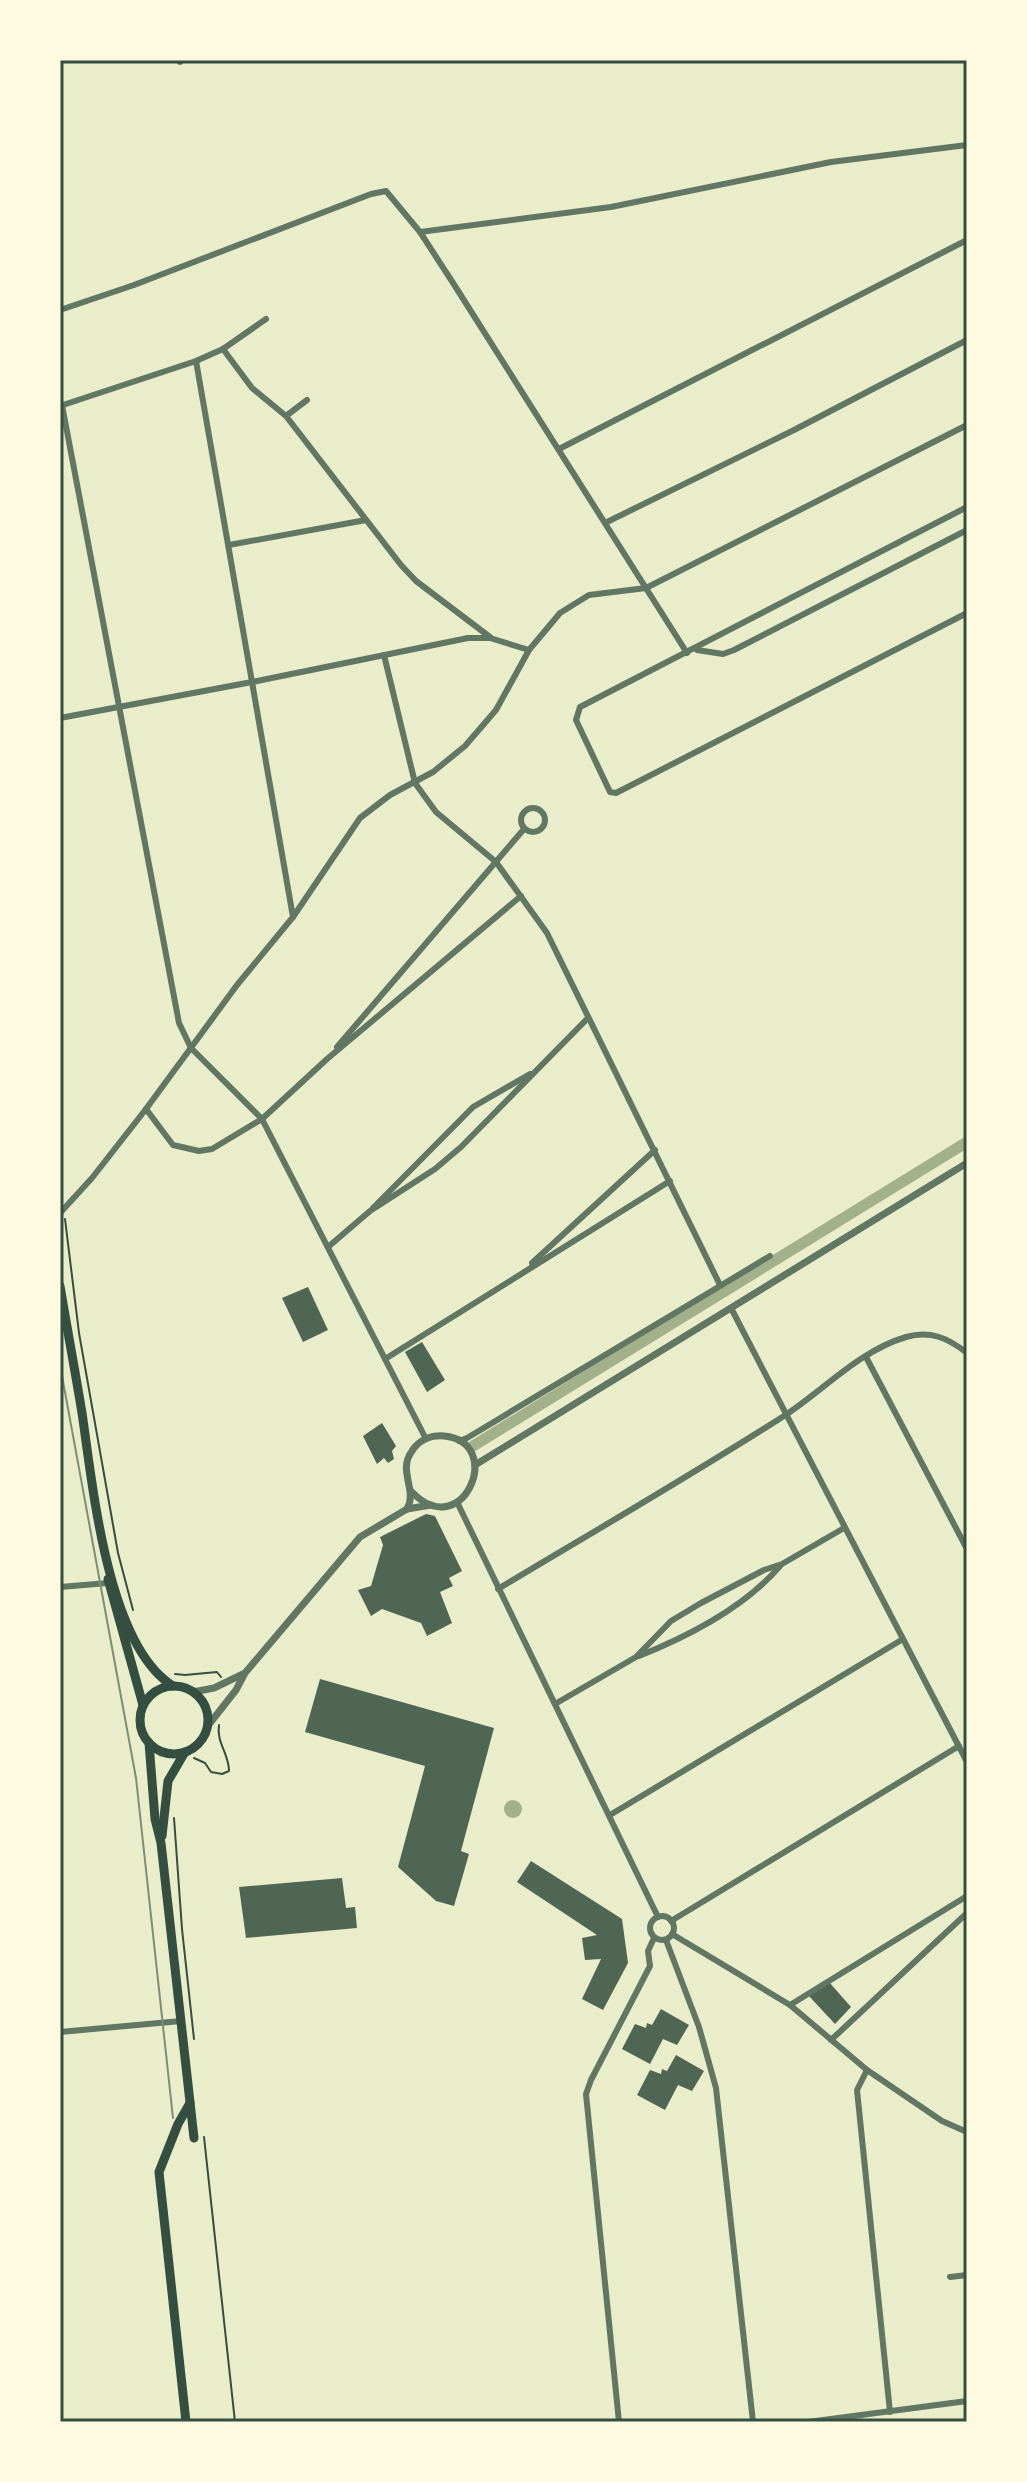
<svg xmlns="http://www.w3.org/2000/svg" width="1027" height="2482" viewBox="0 0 1027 2482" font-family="'Titillium Web',sans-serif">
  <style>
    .water { fill: #a3b18a }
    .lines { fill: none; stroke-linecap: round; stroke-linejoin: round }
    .canal { stroke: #a3b18a; stroke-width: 11 }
    .building { fill: #4f6655 }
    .path { stroke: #344e41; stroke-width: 2 }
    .minor { stroke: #617663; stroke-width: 6 }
    .tertiary { stroke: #617663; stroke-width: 7 }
    .primary { stroke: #344e41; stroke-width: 9 }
    .tram { stroke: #7c8e77; stroke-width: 2 }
    .neatline { fill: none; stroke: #344e41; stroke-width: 3 }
  </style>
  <rect width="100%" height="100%" fill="#e9edc9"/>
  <circle class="water" cx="513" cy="1809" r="9"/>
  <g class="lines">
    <polyline class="canal" points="473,1446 967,1142"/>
  </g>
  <g class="building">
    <polygon points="308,1287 328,1330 303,1342 282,1298"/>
    <polygon points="422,1342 445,1380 427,1392 405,1352"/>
    <polygon points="382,1423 396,1446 392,1451 394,1459 388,1463 384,1458 377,1464 363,1436"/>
    <polygon points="426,1514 435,1516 462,1571 449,1578 453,1586 440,1592 452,1623 427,1636 421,1623 382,1609 371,1616 358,1590 371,1586 383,1545 380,1537"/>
    <polygon points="320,1679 494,1728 461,1851 469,1854 454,1906 436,1901 398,1867 425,1766 305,1732"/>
    <polygon points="531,1861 622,1919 628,1963 603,2010 582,1999 601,1959 585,1960 582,1938 597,1935 517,1882"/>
    <polygon points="342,1878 346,1908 355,1907 357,1928 246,1938 239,1887"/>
    <polygon points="829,1982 851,2007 835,2024 808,1995"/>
    <polygon points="661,2009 689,2025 677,2045 663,2039 650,2064 622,2049 635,2024 646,2028 647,2023 652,2025"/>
    <polygon points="676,2055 704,2071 692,2091 678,2085 665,2110 637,2095 650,2070 661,2074 662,2069 667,2071"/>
  </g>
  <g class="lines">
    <g class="path">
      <polyline points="60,1181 62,1197"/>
      <polyline points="65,1219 79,1333 118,1553 133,1610"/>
      <polyline points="175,1674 185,1675 217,1672 221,1677"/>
      <path d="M194 1758 205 1763 211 1772 222 1774 229 1771C229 1754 216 1742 219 1725"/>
      <polyline points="174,1818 182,1929 194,2039"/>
      <polyline points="204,2137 235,2422"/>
    </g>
    <g class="minor">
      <polyline points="180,60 180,62"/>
      <polyline points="420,232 611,207 831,162 967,145"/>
      <polyline points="60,310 134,285 371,194 386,191 420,232 455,286 687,653"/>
      <polyline points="223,349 252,388 286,416 401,565 416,581 490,637"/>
      <polyline points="196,361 293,917"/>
      <polyline points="62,405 179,1023 191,1048 262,1119 426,1439"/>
      <polyline points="60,406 196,361 223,349 266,319"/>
      <polyline points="286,416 307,400"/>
      <polyline points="559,449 967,240"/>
      <polyline points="967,507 580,707 576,720 610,792 616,793 967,613"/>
      <polyline points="605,523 794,430 967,340"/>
      <polyline points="229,545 366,520"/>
      <polyline points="697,650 723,654 734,650 967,530"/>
      <polyline points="384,655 415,783 436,812 496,862 547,933 720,1285"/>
      <polyline points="60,718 252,682 468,638 490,638 529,650"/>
      <circle cx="533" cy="820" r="12"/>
      <polyline points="337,1047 524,829"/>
      <polyline points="146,1109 173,1145 199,1151 212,1149 262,1119 327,1059 521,896"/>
      <polyline points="373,1208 473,1107 530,1074"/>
      <polyline points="60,1213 92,1178 146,1109 237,985 293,917 360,818 390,795 433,772 465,746 496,710 529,650 560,613 589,595 646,588 967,425"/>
      <polyline points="328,1247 370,1211 435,1169 461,1147 588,1018"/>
      <polyline points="532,1263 655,1150"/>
      <polyline points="731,1308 967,1762"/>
      <polyline points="866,1357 967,1549"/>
      <polyline points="385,1359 670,1181"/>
      <polyline points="459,1441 467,1438 770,1256"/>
      <polyline points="457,1502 658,1917"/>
      <polyline points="60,1587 108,1583"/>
      <path d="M498 1589C593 1532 690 1476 784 1416 824 1390 859 1351 906 1337 930 1330 948 1338 967 1353"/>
      <path d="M639 1656C689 1636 745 1607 780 1566"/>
      <polyline points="555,1704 636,1657 671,1621 701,1603 764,1570 782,1564 844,1528"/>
      <polyline points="610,1815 903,1639"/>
      <circle cx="662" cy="1928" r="12"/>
      <polyline points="671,1921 959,1746"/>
      <polyline points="672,1934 790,2005 867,2070 942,2121 967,2132"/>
      <polyline points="666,1940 699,2027 716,2088 753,2422"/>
      <polyline points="790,2005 967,1896"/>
      <polyline points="60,2032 181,2021"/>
      <polyline points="831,2040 967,1913"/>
      <polyline points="867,2070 857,2090 890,2412"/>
      <polyline points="950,2277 967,2275"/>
      <polyline points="619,2422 586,2094 591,2080 650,1966 648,1951 654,1938"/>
      <polyline points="808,2422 967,2401"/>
    </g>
    <g class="tertiary">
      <polyline points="475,1465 967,1163"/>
      <path d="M407 1509C418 1490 397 1471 412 1451 419 1440 431 1435 444 1436 507 1442 462 1547 410 1490"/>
      <polyline points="193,1692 214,1688 243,1674"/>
      <polyline points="207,1727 236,1690 245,1673 360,1537 407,1509 431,1505"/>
    </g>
    <g class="primary">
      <path d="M60 1286C67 1328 75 1370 82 1413 93 1486 107 1645 173 1686"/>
      <polyline points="108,1579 143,1705"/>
      <circle cx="174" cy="1720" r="34"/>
      <polyline points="149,1743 155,1819 161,1843 194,2138"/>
      <polyline points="162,1836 168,1781 185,1752"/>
      <polyline points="186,2422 159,2172 178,2124 190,2103"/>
    </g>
    <polyline class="tram" points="60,1365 136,1778 173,2118"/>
  </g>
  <rect width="1027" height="2482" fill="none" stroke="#fefae0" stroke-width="124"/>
  <rect x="62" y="62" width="903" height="2358" class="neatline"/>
</svg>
